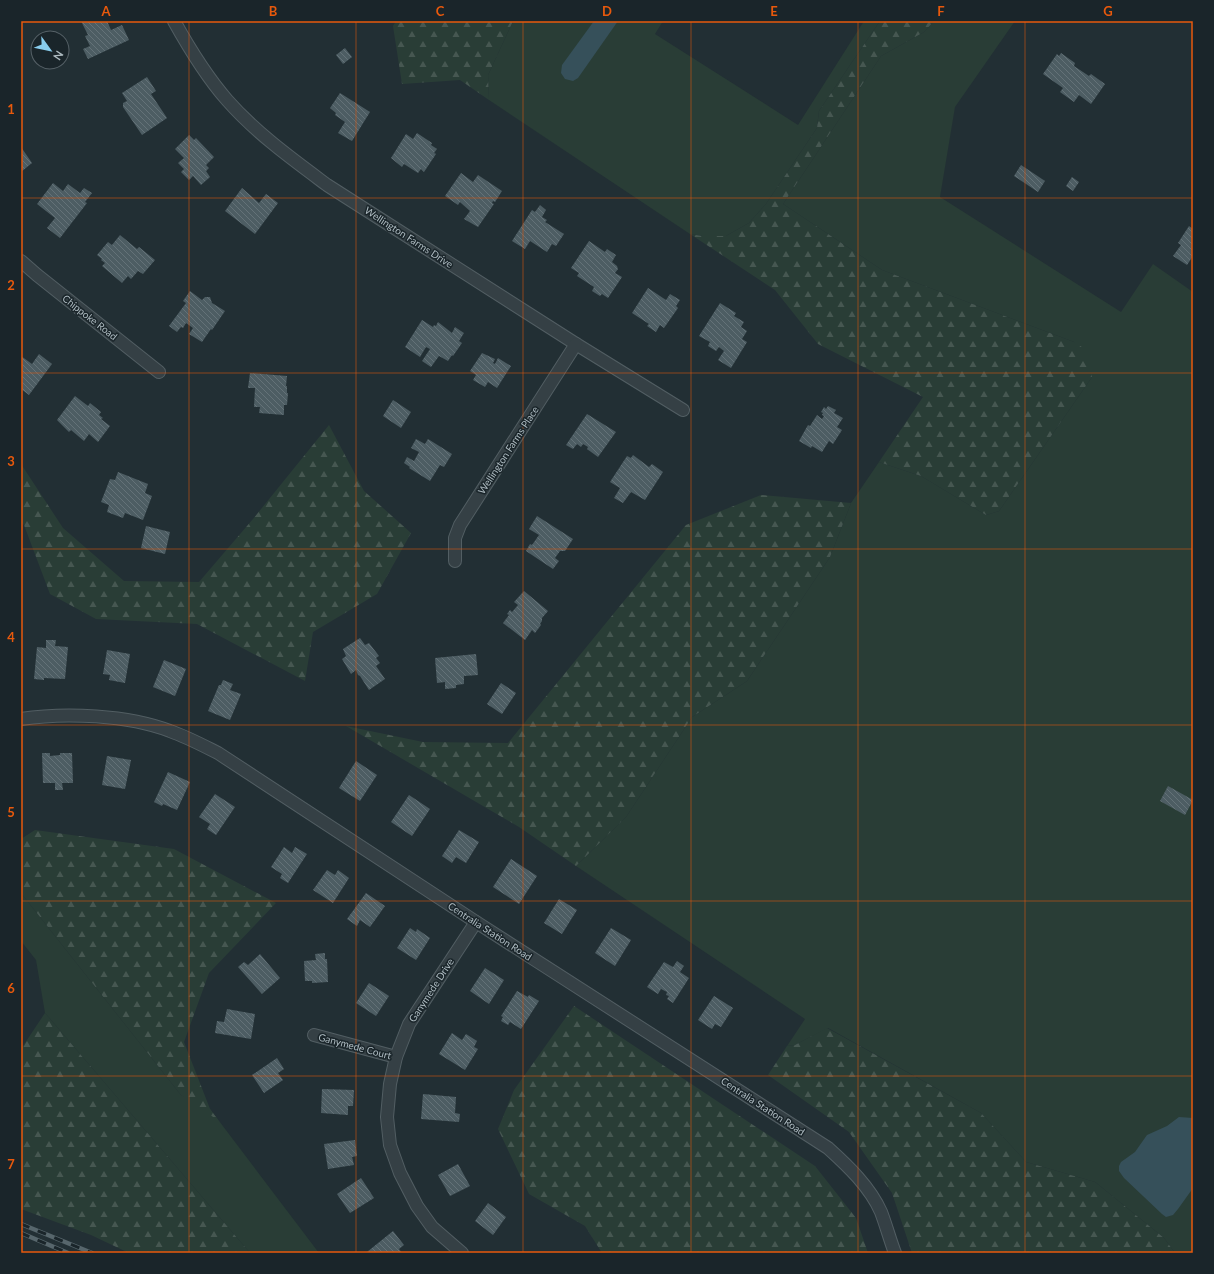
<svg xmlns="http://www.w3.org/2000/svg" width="1214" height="1274" viewBox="0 0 1214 1274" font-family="Lato,sans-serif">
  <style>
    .grass { fill: #293d36 }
    .forest { fill: url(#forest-firs) }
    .water { fill: #36505a }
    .building { fill: url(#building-back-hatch) }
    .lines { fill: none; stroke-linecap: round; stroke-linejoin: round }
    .minor-casing { stroke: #525e63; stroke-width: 14 }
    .minor { stroke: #354045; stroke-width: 12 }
    .rail-casing { stroke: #57666c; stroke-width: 4.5 }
    .rail { stroke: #1a252a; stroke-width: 3; stroke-dasharray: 9; stroke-linecap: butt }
    .grid { fill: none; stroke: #e8590c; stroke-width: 1; stroke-opacity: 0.55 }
    .labels { text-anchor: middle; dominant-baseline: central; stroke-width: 3; stroke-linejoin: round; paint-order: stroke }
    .street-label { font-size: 10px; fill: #afbcc2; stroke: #1a252a }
    .neatline { fill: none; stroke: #e8590c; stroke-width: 1.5 }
    .grid-label { font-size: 13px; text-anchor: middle; font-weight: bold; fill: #e8590c }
  </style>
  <defs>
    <pattern id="forest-firs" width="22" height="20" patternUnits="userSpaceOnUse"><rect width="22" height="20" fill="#293d36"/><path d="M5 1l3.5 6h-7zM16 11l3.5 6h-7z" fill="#465751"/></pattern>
    <pattern id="building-back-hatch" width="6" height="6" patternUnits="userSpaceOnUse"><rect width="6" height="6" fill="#4d5d63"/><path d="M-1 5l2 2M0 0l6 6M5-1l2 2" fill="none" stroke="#647278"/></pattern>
  </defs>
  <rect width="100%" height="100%" fill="#222f34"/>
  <g class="grass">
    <polygon points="513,21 663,21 655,34 798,125 864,21 880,21 819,111 817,128 766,204 749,223 726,236 702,236 690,234 489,100 488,75"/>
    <polygon points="934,21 1015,21 955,107 940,197 1121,312 1153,264 1193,292 1193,1253 1175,1253 1164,1238 1095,1182 1026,1162 981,1113 828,1028 795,1045 787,1046 805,1019 576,866 626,817 692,717 747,681 830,557 851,503 879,462 921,476 986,515 999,511 1092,377 1074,342 882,270 783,204 881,56 924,32"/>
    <polygon points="21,893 181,1095 210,1109 319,1253 250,1253 45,1013 36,960 21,941"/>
  </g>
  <g class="forest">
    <polygon points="396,21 513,21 488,75 489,100 460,80 402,84 393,26"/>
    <polygon points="880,21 934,21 924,32 881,56 783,204 882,270 1074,342 1088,351 1092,377 999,511 986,515 921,476 879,462 923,397 818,344 775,290 690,234 702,236 726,236 749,223 766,204 817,128 819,111"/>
    <polygon points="329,425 364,491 411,533 377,594 313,632 305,681 197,624 96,619 50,594 24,525 21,522 21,464 63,528 124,581 199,582 253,519"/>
    <polygon points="761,495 851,503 830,557 747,681 692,717 626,817 576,866 519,827 346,726 423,742 508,743 686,525"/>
    <polygon points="35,830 174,849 276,903 209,973 184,1042 210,1109 219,1121 181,1095 21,893 21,839"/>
    <polygon points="574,1006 815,1166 856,1218 868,1253 602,1253 585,1226 529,1194 498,1129 514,1090"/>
    <polygon points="45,1013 250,1253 129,1253 91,1235 21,1209 21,1049"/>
    <polygon points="827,1028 981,1113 1026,1162 1095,1182 1164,1238 1175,1253 912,1253 892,1193 849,1132 768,1075 787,1046 795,1045"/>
  </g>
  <g class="water">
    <polygon points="594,21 618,21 578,78 573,81 565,79 561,73 562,65"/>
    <polygon points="1179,1117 1193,1118 1193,1188 1178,1209 1173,1215 1166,1217 1162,1214 1124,1178 1119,1171 1119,1166 1121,1162 1135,1152 1147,1135 1167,1126"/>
  </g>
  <g class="building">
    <polygon points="81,21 107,21 111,30 122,25 129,40 88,59 83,49 90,46 85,36 88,35"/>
    <polygon points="345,48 352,57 343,64 336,55"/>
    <polygon points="1061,53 1075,63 1074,66 1089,76 1091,74 1105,84 1091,104 1079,95 1074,102 1060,92 1063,88 1043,74 1057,54 1059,56"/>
    <polygon points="147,77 156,91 151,94 167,118 142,135 123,107 123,103 127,101 122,93"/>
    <polygon points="340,93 370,112 352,141 338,133 345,122 335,115 336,113 330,108"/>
    <polygon points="417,133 432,143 431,145 437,149 434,153 436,154 424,172 421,169 418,173 404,164 402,167 391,158 406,134 413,139"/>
    <polygon points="189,135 194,140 196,138 214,157 206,165 209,168 206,171 210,177 201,185 193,176 189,180 181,172 184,169 178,163 184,158 175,149"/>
    <polygon points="21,147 32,163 21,172"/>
    <polygon points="1021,165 1045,181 1038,192 1014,176"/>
    <polygon points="461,173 473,182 478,175 502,191 495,202 493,201 492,203 494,204 478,227 464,219 470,211 460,202 458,205 445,196"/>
    <polygon points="1072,177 1079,182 1073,191 1066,186"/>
    <polygon points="53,183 63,191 68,184 80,193 84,188 92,193 85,202 87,203 60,238 47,228 55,218 37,204"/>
    <polygon points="242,188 259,203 266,194 278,203 255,234 225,211"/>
    <polygon points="540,205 546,210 542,217 547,220 545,222 564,234 556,246 552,244 547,252 530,241 525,249 512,241 532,210 535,212"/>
    <polygon points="1189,226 1193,229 1193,256 1187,265 1173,256 1181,245 1178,243"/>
    <polygon points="120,235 137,249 139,247 155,260 143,274 138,271 131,279 128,276 122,283 102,266 105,263 101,260 102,259 97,255 108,242 112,245"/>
    <polygon points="589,241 605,252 607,249 616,255 612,262 617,266 618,269 615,273 622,277 608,298 602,294 600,296 592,291 594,287 577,276 579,273 571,268"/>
    <polygon points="648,288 666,300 670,294 680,300 676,306 678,308 664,328 660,325 656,332 647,326 649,324 632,313"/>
    <polygon points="190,291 202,300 205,297 210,297 212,303 225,311 212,330 211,329 202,342 189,334 193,328 186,323 183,328 181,327 177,332 169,326 186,303 183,301"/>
    <polygon points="720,303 736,313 734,316 744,322 741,327 747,331 742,339 747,342 731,368 718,360 724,351 719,347 716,351 708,346 710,342 699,336"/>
    <polygon points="422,320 433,327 434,325 436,326 438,322 452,333 455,327 464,333 459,341 462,343 453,356 452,355 448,361 439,356 431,367 422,361 430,349 426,347 420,357 405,347"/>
    <polygon points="482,353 495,359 493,363 495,364 498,358 511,366 497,388 488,382 485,387 473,380 476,375 470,371"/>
    <polygon points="39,354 52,364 29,395 21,389 21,356 32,364"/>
    <polygon points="250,373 287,376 286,386 287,386 287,393 288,393 287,405 284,405 284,415 259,413 260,407 254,407 255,388 248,388"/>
    <polygon points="75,396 88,406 90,403 101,412 99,415 103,418 101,419 110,426 98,442 89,434 84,441 71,430 69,432 57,420"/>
    <polygon points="393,400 411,412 401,428 383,416"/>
    <polygon points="828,406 836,410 834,413 843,418 837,427 842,430 833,444 829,441 822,452 812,446 811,448 799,441 808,425 810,426 817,415 822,419 824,416 822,415 823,413 821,412 824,407 826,409"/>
    <polygon points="587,414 616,432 598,457 587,449 588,447 583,444 581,447 577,444 573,449 566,445"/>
    <polygon points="416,439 425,444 428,439 452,454 444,467 440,465 430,481 409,468 410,467 404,463 407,457 414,461 419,452 411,448"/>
    <polygon points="633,455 649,467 652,464 663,472 645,500 631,492 623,503 614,498 620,488 610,482 627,456 631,458"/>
    <polygon points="118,472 148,484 145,493 152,496 143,520 125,513 123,518 107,512 109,505 101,502 110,479 115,480"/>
    <polygon points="537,516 573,539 565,551 560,551 555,558 559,561 553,569 526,551 530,544 532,545 539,535 529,529"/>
    <polygon points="146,526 170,532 165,554 141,548"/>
    <polygon points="524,591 548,611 542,618 542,621 540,624 541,625 535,633 532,630 525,640 503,623 509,615 507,614 510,610 512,612 518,605 514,602"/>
    <polygon points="360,638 365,645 369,643 379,656 376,658 380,663 376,666 385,679 369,690 360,676 358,675 356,670 351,674 342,659 346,656 343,649"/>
    <polygon points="46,640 56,640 55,646 68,647 65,679 44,678 44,680 34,679 37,647 46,648"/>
    <polygon points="107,650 130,654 125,683 109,680 110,675 103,674"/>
    <polygon points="476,654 478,675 464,676 464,684 456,685 456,688 445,689 445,682 437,683 435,658"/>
    <polygon points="164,660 186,669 175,696 153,687"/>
    <polygon points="223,680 233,684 230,690 241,694 230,720 208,711 219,685 221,685"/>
    <polygon points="501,683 516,693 502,714 487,704"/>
    <polygon points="42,753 50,753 50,756 60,755 60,753 72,753 73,783 62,783 63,790 55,790 55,783 43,783"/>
    <polygon points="107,756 131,760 125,789 102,785"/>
    <polygon points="356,761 377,775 360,801 339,788"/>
    <polygon points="168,772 190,782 177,810 163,804 162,806 154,802"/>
    <polygon points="1168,786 1193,800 1185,815 1160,801"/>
    <polygon points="215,794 235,807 216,835 207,829 210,824 199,817"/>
    <polygon points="409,795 430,809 412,836 391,822"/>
    <polygon points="459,830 479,842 466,863 456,857 452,863 442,856"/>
    <polygon points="284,847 292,853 295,847 307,854 288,883 280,878 282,874 271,867"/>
    <polygon points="511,859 537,876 519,904 493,887"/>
    <polygon points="327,870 335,875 338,870 349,878 333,903 313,890"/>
    <polygon points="366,893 385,906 370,927 360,920 357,926 347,919"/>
    <polygon points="559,899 577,910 562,934 544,923"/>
    <polygon points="410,928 416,932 417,929 430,938 416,960 397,948"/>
    <polygon points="611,928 631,940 615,966 595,953"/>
    <polygon points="325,953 325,959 327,959 328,982 312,983 312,981 305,981 304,961 316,960 315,954"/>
    <polygon points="260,954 280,978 262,994 238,967 244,962 248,965"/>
    <polygon points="677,961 684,966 680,972 689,978 673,1003 667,999 669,996 666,995 667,992 661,989 658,994 647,987 664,962 673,967"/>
    <polygon points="485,968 504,980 489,1004 470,991"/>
    <polygon points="369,983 389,996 376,1016 356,1003"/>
    <polygon points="517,991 528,997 529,995 539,1001 521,1029 510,1022 508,1025 501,1021 503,1017 501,1016"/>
    <polygon points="714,996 733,1008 721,1027 715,1024 712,1029 698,1020"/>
    <polygon points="227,1009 255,1014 251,1039 215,1033 217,1021 224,1022"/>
    <polygon points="452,1033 462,1040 466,1034 477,1041 474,1047 478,1049 465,1070 439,1054"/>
    <polygon points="277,1058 284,1069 278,1073 283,1080 264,1093 252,1075"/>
    <polygon points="322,1089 354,1090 353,1106 348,1106 348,1115 321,1113"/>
    <polygon points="423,1094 456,1097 455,1113 460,1114 459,1122 421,1119"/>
    <polygon points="355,1140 357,1156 352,1157 354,1165 328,1169 324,1144"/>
    <polygon points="458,1164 470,1186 450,1196 438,1175"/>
    <polygon points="361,1178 374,1198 350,1213 337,1194"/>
    <polygon points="488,1203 506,1217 493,1235 475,1221"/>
    <polygon points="393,1231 404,1245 399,1249 402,1253 368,1253 367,1252"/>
  </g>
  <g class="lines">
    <defs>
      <g id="minor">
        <path d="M174 21C189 48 206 76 227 100 256 133 292 159 327 185L576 344 683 410"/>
        <polyline points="21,261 37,275 159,372"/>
        <polyline points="455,561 455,538 460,525 576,344"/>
        <path d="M21 719C65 712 128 715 170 731 187 737 202 745 218 753L476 922 828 1148C848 1166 870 1187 881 1212 886 1225 890 1240 895 1253"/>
        <polyline points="314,1035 396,1057"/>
        <polyline points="462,1253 432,1227 417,1206 400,1173 390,1145 387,1117 390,1084 396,1057 409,1024 476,922"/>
      </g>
    </defs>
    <use href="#minor" class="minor-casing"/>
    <use href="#minor" class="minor"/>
    <defs>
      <g id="rail">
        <polyline points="21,1224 92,1253"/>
        <polyline points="21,1233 68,1253"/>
      </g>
    </defs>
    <use href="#rail" class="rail-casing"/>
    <use href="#rail" class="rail"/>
  </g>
  <path class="grid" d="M189 21V1253M356 21V1253M523 21V1253M691 21V1253M858 21V1253M1025 21V1253M21 198H1193M21 373H1193M21 549H1193M21 725H1193M21 901H1193M21 1076H1193"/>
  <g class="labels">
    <g class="street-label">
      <text transform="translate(409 237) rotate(33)">Wellington Farms Drive</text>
      <text transform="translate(90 317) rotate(38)">Chippoke Road</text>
      <text transform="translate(508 450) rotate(-57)">Wellington Farms Place</text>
      <text transform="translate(490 931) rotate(33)">Centralia Station Road</text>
      <text transform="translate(431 990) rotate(-57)">Ganymede Drive</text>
      <text transform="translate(355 1046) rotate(15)">Ganymede Court</text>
      <text transform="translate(763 1106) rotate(33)">Centralia Station Road</text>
    </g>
  </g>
  <rect width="1214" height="1274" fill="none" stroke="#1a252a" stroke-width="44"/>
  <g transform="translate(50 50) rotate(123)"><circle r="19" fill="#1a252a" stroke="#566167"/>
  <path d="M0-3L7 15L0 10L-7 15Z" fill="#89cded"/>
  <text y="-6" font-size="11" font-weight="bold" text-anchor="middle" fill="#afbcc2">N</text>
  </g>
  <rect x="22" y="22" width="1170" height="1230" class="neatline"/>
  <g class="grid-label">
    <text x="106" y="16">A</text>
    <text x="273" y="16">B</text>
    <text x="440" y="16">C</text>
    <text x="607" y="16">D</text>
    <text x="774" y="16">E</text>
    <text x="941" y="16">F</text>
    <text x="1108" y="16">G</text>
    <text x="11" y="114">1</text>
    <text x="11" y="290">2</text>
    <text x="11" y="466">3</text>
    <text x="11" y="642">4</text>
    <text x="11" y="817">5</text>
    <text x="11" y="993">6</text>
    <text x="11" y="1169">7</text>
  </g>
</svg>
